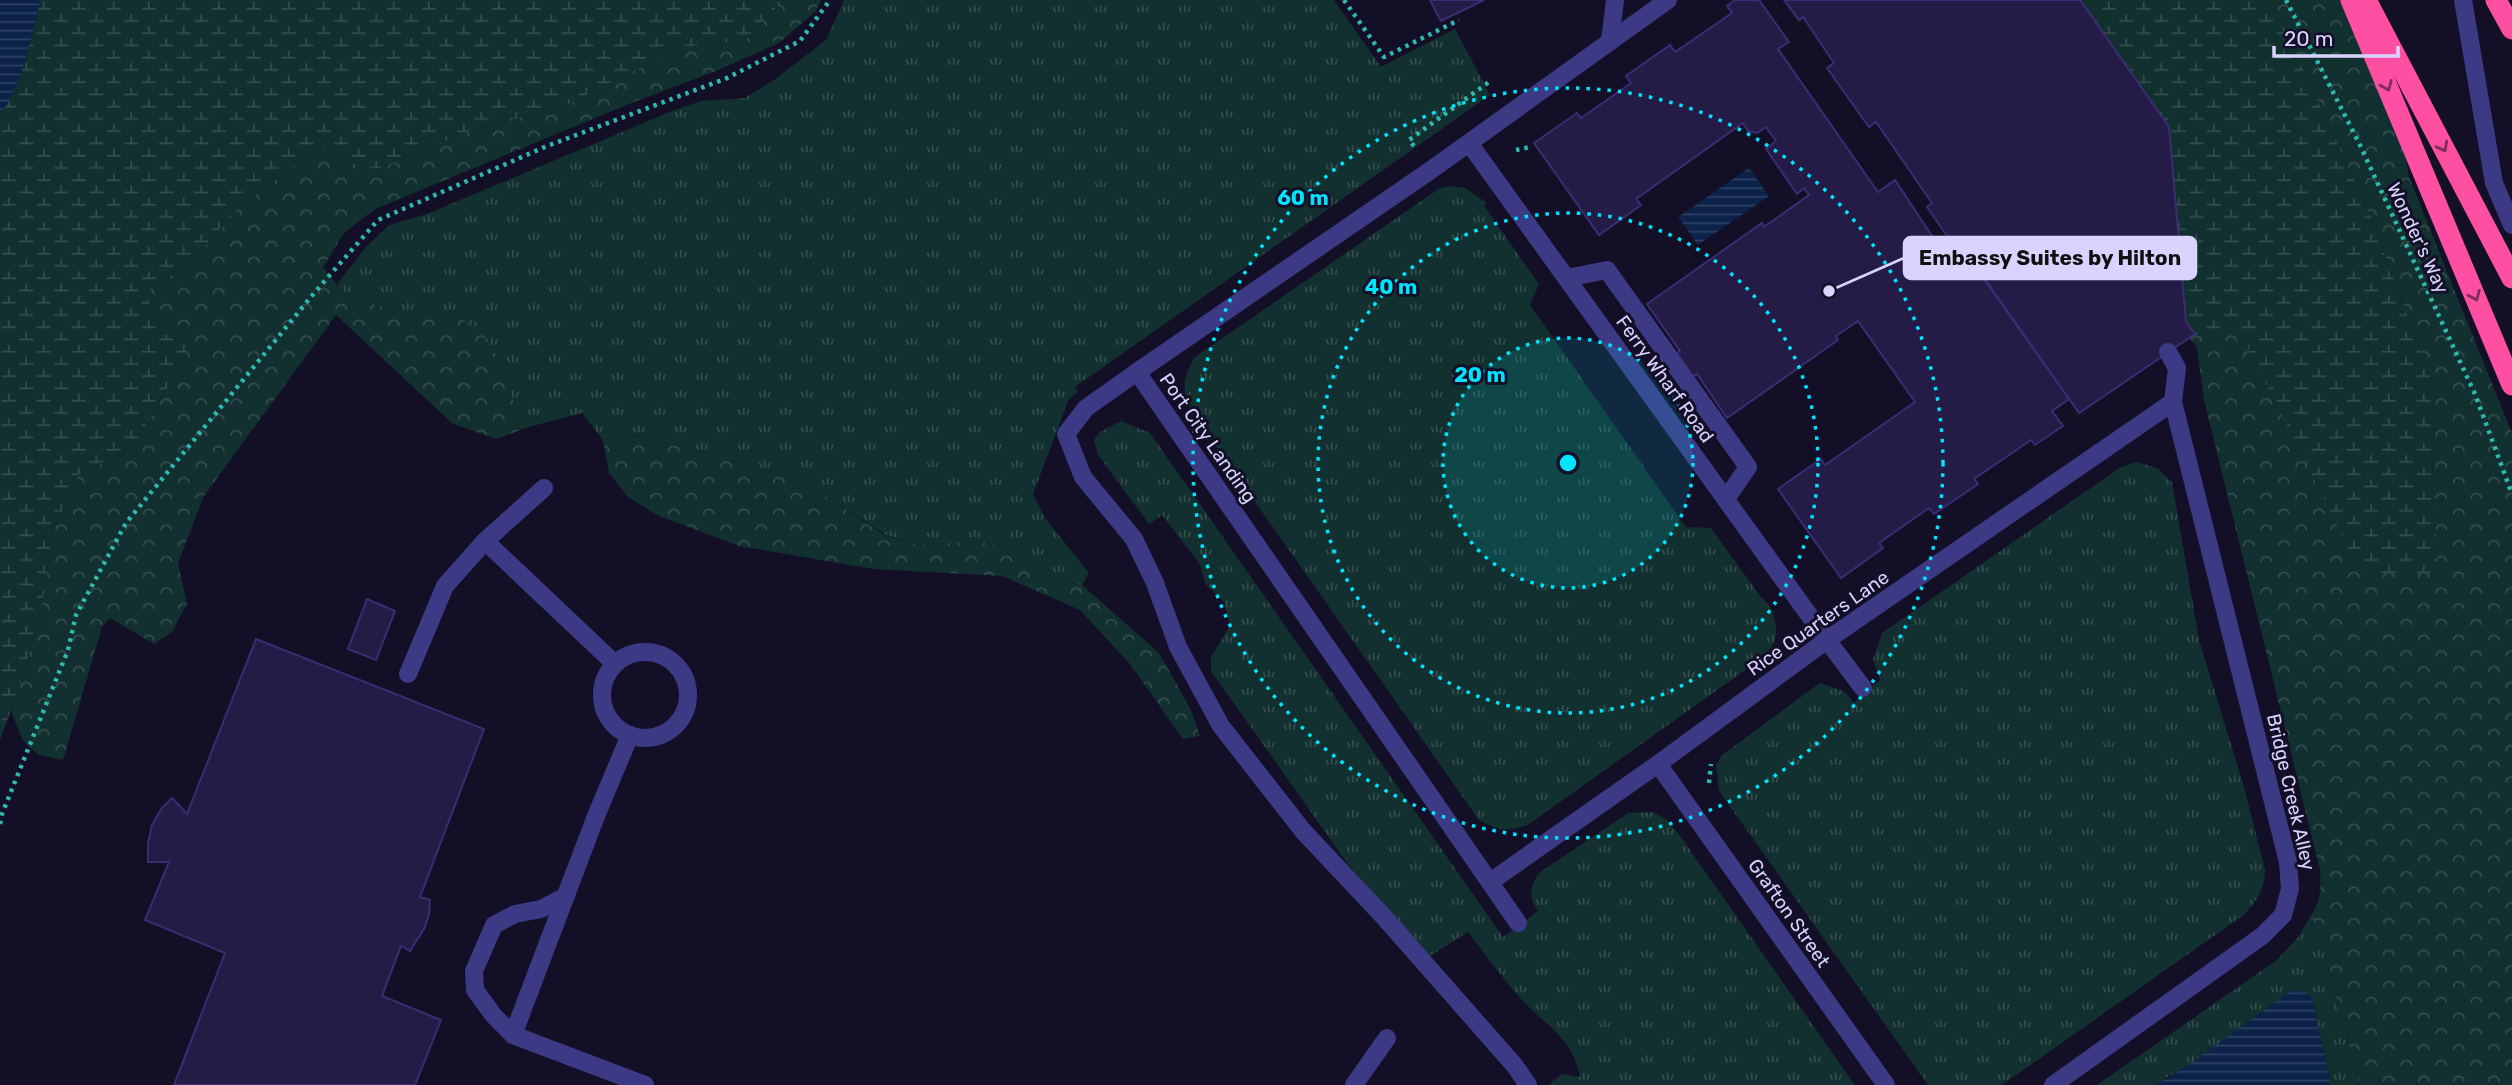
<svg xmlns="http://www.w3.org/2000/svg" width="2512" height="1085" viewBox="0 0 2512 1085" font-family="Rubik,sans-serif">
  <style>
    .grass { fill: url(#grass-tufts) }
    .forest { fill: url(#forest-crowns) }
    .wetland { fill: url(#wetland-marsh) }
    .water { fill: url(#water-rules) }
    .building { fill: #241b47; stroke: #3b2d73; stroke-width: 2 }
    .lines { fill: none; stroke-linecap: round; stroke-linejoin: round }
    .path { stroke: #2fb8b0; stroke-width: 4.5; stroke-dasharray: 3.5 5; stroke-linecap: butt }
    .lane { stroke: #3d3a85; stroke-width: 18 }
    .street { stroke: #3d3a85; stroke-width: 18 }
    .highway { stroke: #ff4fa3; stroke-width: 21 }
    .oneway { stroke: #7d2c5e }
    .ring { fill: none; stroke: #00e5ff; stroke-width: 3.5; stroke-dasharray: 3.5 7 }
    .labels { text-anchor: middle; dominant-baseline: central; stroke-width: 6; stroke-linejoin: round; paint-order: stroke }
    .street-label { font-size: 19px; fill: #d9d4ff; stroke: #130f26 }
    .centre { fill: #00e5ff; stroke: #130f26; stroke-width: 3.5 }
    .ring-label { font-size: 21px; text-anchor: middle; font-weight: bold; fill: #00e5ff; stroke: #130f26; stroke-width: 6; stroke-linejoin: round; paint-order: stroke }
    .leader { fill: none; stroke: #d9d4ff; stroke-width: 2.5 }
    .callout-dot { fill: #d9d4ff; stroke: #130f26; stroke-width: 2.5 }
    .callout { fill: #d9d4ff; stroke: #d9d4ff; stroke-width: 2.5 }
    .callout-label { font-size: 21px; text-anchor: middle; font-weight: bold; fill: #111 }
  </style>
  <defs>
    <pattern id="grass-tufts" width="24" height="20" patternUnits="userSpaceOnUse" patternTransform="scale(1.75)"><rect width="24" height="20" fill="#12302f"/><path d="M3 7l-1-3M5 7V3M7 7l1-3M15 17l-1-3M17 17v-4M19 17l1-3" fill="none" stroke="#344d4e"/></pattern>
    <pattern id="forest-crowns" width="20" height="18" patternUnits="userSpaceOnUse" patternTransform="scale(1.75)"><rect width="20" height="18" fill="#12302f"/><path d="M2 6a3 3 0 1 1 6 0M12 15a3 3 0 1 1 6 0" fill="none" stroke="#344d4e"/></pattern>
    <pattern id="wetland-marsh" width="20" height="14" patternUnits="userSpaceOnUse" patternTransform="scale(1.75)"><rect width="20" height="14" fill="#12302f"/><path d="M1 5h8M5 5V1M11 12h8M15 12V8" fill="none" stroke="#344d4e"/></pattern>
    <pattern id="water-rules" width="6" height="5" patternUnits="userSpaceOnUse" patternTransform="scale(1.75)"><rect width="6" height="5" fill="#0c2248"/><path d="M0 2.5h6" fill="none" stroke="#2f4163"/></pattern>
  </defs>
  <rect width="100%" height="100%" fill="#130f26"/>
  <g class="grass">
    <polygon points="844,0 1334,0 1381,67 1455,29 1490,95 1075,387 1078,392 1069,399 1033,494 1045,518 1089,573 1082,585 1048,580 1024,552 977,541 919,545 886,535 804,482 638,435 603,440 582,413 525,428 510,393 501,362 451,313 391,309 348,299 337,284 366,247 389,225 427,214 672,111 701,101 745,98 774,80 826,40"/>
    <path d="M1450 186 1465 188 1487 203 1484 206 1539 284 1530 305 1686 527 1711 528 1760 596C1772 605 1779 626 1775 640 1773 646 1768 651 1765 656L1529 824C1510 833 1497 830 1479 820L1189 408C1182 386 1183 377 1195 357L1440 188Z"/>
    <path d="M1121 421 1150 433 1503 937 1538 911C1528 897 1530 887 1539 873L1628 813 1653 812 1667 820 1680 836 1855 1085H1548L1562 1074 1580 1077C1573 1039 1547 1026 1523 1001 1503 979 1486 955 1468 932L1427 958 1347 863 1211 671V657L1230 626 1224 602 1206 584 1199 563 1162 515 1149 524 1098 455 1094 440 1100 432Z"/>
    <path d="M2138 462 2158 469 2172 482 2199 640 2244 787 2265 870C2265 889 2257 900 2245 914L2002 1085H1928L1719 791 1716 765 1722 755 1820 683 1845 692 1854 703 1880 680 1873 659 1882 633 2121 467Z"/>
    <polygon points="2313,912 2360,1085 2331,1085 2312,998 2169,1076 2156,1085 2097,1085 2277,960 2299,936"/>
  </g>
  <g class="forest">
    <polygon points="784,0 821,0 815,12 779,43 716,71 629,104 375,209 344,233 323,267 348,299 391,309 451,313 480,330 501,362 510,393 525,428 497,439 453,424 336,315 204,496 178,563 187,604 172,632 154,644 110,618 102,627 63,760 39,755 23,741 11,711 23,677 44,594 52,534 78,475 133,447 192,344 159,332 146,292 187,265 242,205 317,149 343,153 361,169 380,168 470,131 566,105 681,47 744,41"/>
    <path d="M2271 0H2378L2409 177 2512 433V1085H2360L2313 912C2321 899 2321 886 2320 870L2204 400 2197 348 2189 337 2239 328 2432 479 2435 390 2371 217Z"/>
    <polygon points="638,435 804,482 886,536 919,545 977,541 1025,552 1048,580 1082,585 1159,653 1191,710 1200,736 1183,739 1130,664 1080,610 1002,576 873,569 739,546 659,516 628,497 609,473 603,440"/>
  </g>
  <g class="wetland">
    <path d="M40 0H784L744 41 681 47 566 105 470 131 380 168 361 169 343 153 317 149 242 205 187 265 146 292 159 332 192 344 133 447 78 475 52 534 44 594 23 677 0 740V114C20 90 34 32 40 0Z"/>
    <polygon points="2080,0 2271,0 2371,217 2435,390 2432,479 2439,573 2361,573 2239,329 2189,337 2195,333 2186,322 2169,127"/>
  </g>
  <g class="water">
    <path d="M0 0H40C34 32 20 90 0 114Z"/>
    <polygon points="1749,168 1769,196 1698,245 1678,217"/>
    <polygon points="2292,990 2305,992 2312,998 2331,1085 2156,1085 2191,1063"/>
  </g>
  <g class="building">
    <polygon points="1430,0 1484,0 1441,21"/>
    <polygon points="1735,0 1759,0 1789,42 1778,49 1878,192 1895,180 1956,272 1971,261 2069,399 2052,411 2063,426 2035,445 2031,440 1974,479 1978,484 1934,514 1929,508 1879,543 1883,548 1841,578 1778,489 1821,459 1825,465 1915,402 1858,321 1836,336 1838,340 1727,418 1697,374 1682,384 1666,360 1680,351 1647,304 1762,223 1764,227 1809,195 1804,188 1797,194 1766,149 1776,141 1766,127 1757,133 1748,131 1743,123 1636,199 1641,205 1599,235 1534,143 1577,113 1581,118 1631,83 1626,76 1670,45 1675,52 1732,13 1727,6"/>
    <polygon points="1784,0 2080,0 2169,127 2186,322 2195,334 2079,413 1970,258 1965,262 1927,207 1932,203 1876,122 1869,127 1827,68 1834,63 1803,17 1799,20"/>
    <polygon points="367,599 395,611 376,660 348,649"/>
    <polygon points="256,639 484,729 420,897 430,900 429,915 424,929 410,951 401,946 382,996 441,1020 415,1085 174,1085 225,953 145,920 169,862 148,862 148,843 152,825 161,809 172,798 187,814"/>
  </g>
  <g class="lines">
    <g class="path">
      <polyline points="1344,0 1384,57 1459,20"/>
      <polyline points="2286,0 2360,145 2475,394 2512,494"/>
      <polyline points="1414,146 1409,140 1489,82"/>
      <polyline points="1516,150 1530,147"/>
      <polyline points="1709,783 1711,764"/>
      <polyline points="0,824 2,814 68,650 76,615 126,523 315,292 378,220 547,146 725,79 800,41 830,0"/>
    </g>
    <g class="lane">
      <polyline points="2463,0 2494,183 2512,225"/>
      <polyline points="1610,41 1615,0"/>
      <polyline points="1567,278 1607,270 1748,467 1726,499"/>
      <polyline points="2168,352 2177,368 2173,402"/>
      <polyline points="1137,372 1086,408 1066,434 1083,477 1134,539 1155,583 1178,647 1221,726 1303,831 1384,917 1515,1066 1528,1085"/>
      <polyline points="485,541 614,663"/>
      <polyline points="1827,640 1863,688"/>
      <circle cx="645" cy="695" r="43"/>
      <polyline points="408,674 445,586 485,541 544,488"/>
      <polyline points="630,735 596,816 513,1035 645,1085"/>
      <polyline points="513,1035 494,1016 475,990 474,971 494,925 515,914 541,909 566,896"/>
    </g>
    <g class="street">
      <polyline points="1469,143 1827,640"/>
      <polyline points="1658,764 1886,1085"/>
      <polyline points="1490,882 1658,764 1827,640 2173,402 2288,862 2290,889 2283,915 2262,936 2053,1085"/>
      <polyline points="1518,923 1137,372 1431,170 1668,0"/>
      <polyline points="1354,1085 1387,1038"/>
    </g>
    <g class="highway">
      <polyline points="2351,0 2512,385"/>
      <polyline points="2366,0 2512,278"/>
      <polyline points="2496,0 2512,29"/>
    </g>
  </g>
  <defs><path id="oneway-chevron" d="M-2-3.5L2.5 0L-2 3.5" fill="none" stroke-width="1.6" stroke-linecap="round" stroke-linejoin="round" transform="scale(1.75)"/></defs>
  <g class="oneway">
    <use href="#oneway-chevron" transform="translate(2387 86) rotate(67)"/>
    <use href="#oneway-chevron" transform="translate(2443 147) rotate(62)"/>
    <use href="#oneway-chevron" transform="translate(2475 296) rotate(67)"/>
  </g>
  <circle cx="1568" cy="463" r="125" fill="#00e5ff" fill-opacity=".12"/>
  <g class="ring">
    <circle cx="1568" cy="463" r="125"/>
    <circle cx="1568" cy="463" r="250"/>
    <circle cx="1568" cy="463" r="375"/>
  </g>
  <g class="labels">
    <g class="street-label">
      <text transform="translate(2418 238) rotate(65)">Wonder's Way</text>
      <text transform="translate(1665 379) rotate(54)">Ferry Wharf Road</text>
      <text transform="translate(1208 438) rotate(55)">Port City Landing</text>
      <text transform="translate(1818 623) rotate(-35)">Rice Quarters Lane</text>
      <text transform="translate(2291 792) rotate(77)">Bridge Creek Alley</text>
      <text transform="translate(1789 913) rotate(55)">Grafton Street</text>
    </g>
  </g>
  <circle cx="1568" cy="463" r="10" class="centre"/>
  <g class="ring-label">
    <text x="1303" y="205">60 m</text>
    <text x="1391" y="294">40 m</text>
    <text x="1480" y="382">20 m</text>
  </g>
  <path class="leader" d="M1829 291L1904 258"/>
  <circle class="callout-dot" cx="1829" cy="291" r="7"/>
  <rect class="callout" x="1904" y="237" width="292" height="42" rx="7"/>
  <g class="callout-label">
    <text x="2050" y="265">Embassy Suites by Hilton</text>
  </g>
  <path d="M2274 46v10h124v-10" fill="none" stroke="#d9d4ff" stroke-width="3.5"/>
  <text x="2284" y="46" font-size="21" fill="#d9d4ff" stroke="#130f26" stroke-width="5" paint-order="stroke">20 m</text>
</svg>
